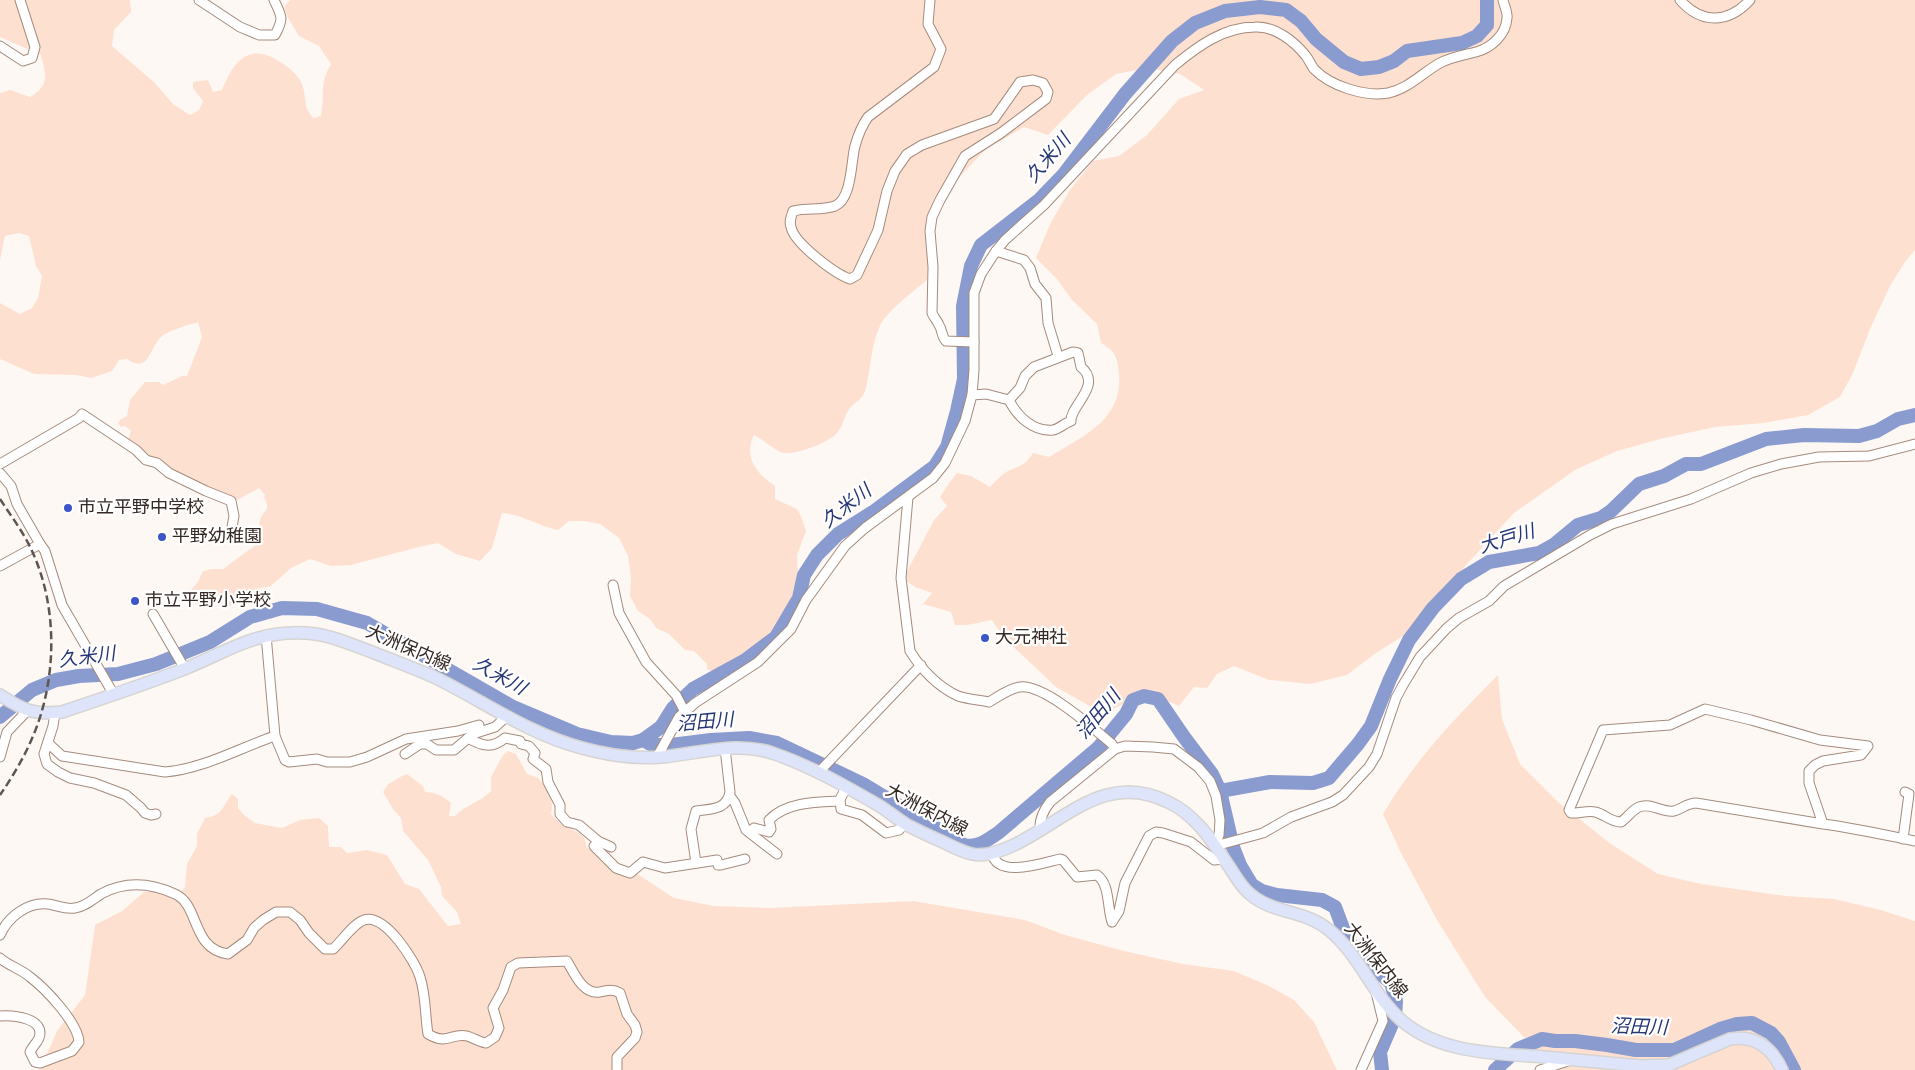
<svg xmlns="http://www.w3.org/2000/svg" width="1915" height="1070" viewBox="0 0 1915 1070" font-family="Overpass,'Noto Sans JP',sans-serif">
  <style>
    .green { fill: #fee0d0 }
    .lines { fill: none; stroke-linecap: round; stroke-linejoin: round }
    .river { stroke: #899bcf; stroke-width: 14 }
    .minor-casing { stroke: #a48b7d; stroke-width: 11 }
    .major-casing { stroke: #d6d4d3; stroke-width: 14 }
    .minor { stroke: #fff; stroke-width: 9 }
    .major { stroke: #dee5fa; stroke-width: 11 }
    .rail { stroke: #5f5550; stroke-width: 2.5; stroke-dasharray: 8 4; stroke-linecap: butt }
    .poi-dot { fill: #3c55c7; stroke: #fff; stroke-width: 2 }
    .labels { text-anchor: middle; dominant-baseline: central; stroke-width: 4.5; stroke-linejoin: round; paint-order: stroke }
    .poi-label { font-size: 18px; fill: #342924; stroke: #fff; text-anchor: start }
    .street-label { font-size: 18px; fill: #342924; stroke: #fff }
    .water-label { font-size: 19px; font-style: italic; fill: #263675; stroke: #fff }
  </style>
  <rect width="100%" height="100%" fill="#fef8f5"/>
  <g class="green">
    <path d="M0 0H130L131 12 114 30 112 46 155 83 173 104 190 115 199 110 203 101 193 88V82L208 80 213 92 222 90C232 64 247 42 277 60 286 65 294 71 300 80 308 93 301 107 314 118L321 116C325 94 319 84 331 64L319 46 299 36 288 18 284 7 290 0H1915V250L1905 262 1890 286 1870 329 1853 373 1840 397 1808 415 1764 423 1715 427 1660 439 1617 451 1575 470 1514 513 1466 565 1438 603 1414 629 1376 653 1347 675 1310 684 1269 680 1234 666 1217 674 1207 688 1194 687 1179 706 1150 693 1132 696 1120 706 1108 711 1095 709 1056 687 1003 637 992 620 967 625H955L951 612 923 604 932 593 915 587 903 579 934 520 947 506 940 497 949 483 957 473 971 476 990 487C995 482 1000 476 1006 472 1018 466 1024 467 1033 453L1049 457C1083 436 1123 420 1119 374 1117 356 1116 352 1101 343L1097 324 1072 300 1057 279 1036 258 1051 222 1070 190 1093 161 1119 156 1147 135 1179 99 1204 90 1180 74 1149 68 1116 74 1087 95 1048 135 1024 127 985 150 952 185 935 220 927 280C913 292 885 312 879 328 870 349 871 370 865 391 863 400 852 403 848 411 843 419 843 427 836 434 828 443 791 457 780 452 771 447 763 440 754 435 743 457 757 474 775 486V499L797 509 801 516 806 531 797 555 798 575 795 593C789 598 789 607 784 614 777 624 770 636 761 645 747 660 729 660 713 672L707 669V664L694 651 685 650 669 634 656 628 650 619 638 611 630 596 631 577 628 556 619 538 600 524 584 521H569L558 530C538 526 522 514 502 513L492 548 480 561 456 554 438 543 419 547 351 565 331 566 310 559 291 568 271 586 252 590 241 601 229 606 214 604 205 608 189 601 188 593 198 582 203 571 212 569H223L261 541C261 535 258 526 260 520 263 509 272 512 264 498L265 495 259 488C252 493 244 495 236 501L226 494 177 474 128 440 131 431 125 426 121 427 118 423 121 419 127 416 130 400 145 382H159L163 385 182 376H187L202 337 198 322C191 324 172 330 165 334 149 343 151 376 127 359L119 360 112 371 91 378 76 375 34 374 0 359V303L20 314 32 308 38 298 42 276 36 266 29 236 19 233 5 236 0 260V272V93L10 90 30 97C50 85 46 75 41 55L0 37Z"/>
    <path d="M1498 675 1502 719 1520 764 1559 803 1611 844 1658 874 1701 884 1786 896 1834 899 1881 910 1915 921V1070H1556L1485 997 1437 920 1400 851 1383 814C1414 761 1455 718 1498 675Z"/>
    <path d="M508 751 516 754 527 774C530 775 535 776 538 778 547 786 555 802 551 814 556 819 561 825 568 828 580 834 584 832 587 848L596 851 606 864 636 873 674 898 714 906 770 908 913 901 1025 920 1065 935 1124 951 1183 964 1234 971 1269 986 1294 1000 1314 1022 1337 1070H40L57 1031 85 995 95 925 122 911 144 892 156 891 176 901 185 887 187 864 197 846V834L205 818C224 815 222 806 232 794L238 799V808L244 815 255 823 282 828 300 820 319 818 328 826 329 847H341L347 853 367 850 387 855 405 884 419 889 448 926 461 924 457 912 442 896 441 887 428 860 403 831 401 818 393 809 383 792 388 784C396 781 399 776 407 774L423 786 425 792C436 792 443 796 451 803L449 816H455C465 805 481 802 491 791V777L503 755Z"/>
  </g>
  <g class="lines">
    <g class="river">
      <polyline points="0,717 32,690 56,680 79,676 118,674 156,664 210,642 250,617 282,608 317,609 367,623 513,707 577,734 611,742 633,743 643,740 661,727 673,708 693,689 744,661 776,637 799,598 804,575 817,555 838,534 873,512 935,466 947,447 957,411 964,379 963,306 971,266 981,245 1039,200 1064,174 1125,94 1172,41 1195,23 1225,11 1260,7 1286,10 1301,21 1316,39 1344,62 1361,69 1379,67 1394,61 1407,51 1462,43 1477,36 1487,25 1487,0"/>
      <path d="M643 740 652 745H671L711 740 749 738 777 743 863 784 964 845C978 848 986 841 998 833L1099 747 1126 714 1133 700 1144 696 1158 699 1184 737 1212 774 1220 791 1233 847 1240 865 1252 885 1262 891 1277 895 1322 900 1335 907 1344 931 1356 953 1391 983 1396 1001 1395 1017 1380 1052 1382 1070"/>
      <polyline points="1220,791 1270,782 1313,783 1329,778 1358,744 1371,726 1390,679 1409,640 1433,608 1461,579 1489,562 1539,553 1555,544 1578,525 1601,518 1611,511 1639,484 1664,476 1686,464 1701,464 1766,439 1804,435 1859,436 1877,431 1898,419 1915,415"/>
      <polyline points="1495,1070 1518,1049 1542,1039 1555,1041 1575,1041 1607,1045 1636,1050 1674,1050 1720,1029 1737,1024 1752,1023 1771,1033 1779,1042 1794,1070"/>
    </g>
    <defs>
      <g id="minor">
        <path d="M199 0 240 27 259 35H275C284 18 282 17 274 0"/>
        <path d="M930 0 928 24 941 49 934 67 868 117C861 127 858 135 855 146 851 161 852 199 835 206 822 211 806 207 793 211 791 217 789 221 791 227 794 243 835 274 850 279L857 275 872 243 878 230 887 191 895 171 907 154 922 145 994 119 1020 82 1033 80 1043 83 1048 92 1046 99 1001 133 965 156 940 200 932 217 930 231 933 267 932 313C934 318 937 320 939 325 943 331 941 336 946 341L974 342"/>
        <path d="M1680 0C1701 24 1728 24 1750 0"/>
        <polyline points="0,46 23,61 32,58 35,47 20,0"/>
        <polyline points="996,251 1024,260 1030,268 1035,284 1046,298 1048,323 1058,356"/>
        <path d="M972 395 986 394 1009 400 1020 388 1025 376 1034 367 1073 352 1078 353 1081 367C1103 385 1070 406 1071 421 1065 423 1059 429 1053 430 1033 432 1017 416 1009 400"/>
        <polyline points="0,464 79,418 82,414 136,450 146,460 157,463 169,473 206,491 231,501 234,516 232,527"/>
        <polyline points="0,473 11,486 17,504 40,544"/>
        <path d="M908 497 901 578 910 651C921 669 938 687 958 696 967 699 979 700 989 702 998 697 1009 688 1020 687 1044 684 1093 728 1112 744L1115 749"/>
        <polyline points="0,566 40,544 45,551 62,605 114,695"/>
        <polyline points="613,585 619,613 646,662 676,695 685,712"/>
        <polyline points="153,614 185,669"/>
        <polyline points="266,635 275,736 285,760 289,762 317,759 327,762 350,762 367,757 406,739 458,731 479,725"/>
        <polyline points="55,713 53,726 44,754 47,764 58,772 70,778 94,783 126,795 141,808 145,813 151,815 156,814"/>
        <path d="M468 738C482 746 492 749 505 738L520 741 521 744 529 746 535 753 533 759 546 769 548 782 560 805V814L567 822 579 825 598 841 611 847"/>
        <path d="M48 743 62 756 165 772C203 769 239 748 275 736"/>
        <polyline points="405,754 420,744 427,744 436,750 454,750 473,734 495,727 506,717"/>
        <polyline points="0,757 7,732 27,711"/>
        <path d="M657 757 679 717 695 703 758 662 791 629 806 600 845 546 865 528 933 478 945 463 965 421 972 395 974 370V293L981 274 996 251 1005 240 1044 205 1175 65C1198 46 1224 27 1255 27 1275 26 1294 41 1306 56 1309 60 1311 65 1314 69 1330 86 1365 97 1388 93 1408 89 1422 73 1440 63 1451 57 1464 55 1476 52 1491 48 1506 35 1507 18 1508 13 1504 5 1503 0"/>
        <polyline points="818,773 921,665"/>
        <polyline points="730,796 735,803 746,830 777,854"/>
        <polyline points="840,800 841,809 862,815 886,833 899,830 905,823"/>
        <path d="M1823 824 1809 783V771L1815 765 1823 761 1861 755 1868 746 1820 740 1751 720 1705 709 1670 725 1603 730 1569 810 1571 813C1579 814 1587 810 1595 812 1605 814 1610 822 1621 822 1627 818 1632 810 1639 807 1651 802 1662 813 1674 811 1682 809 1687 803 1696 803L1823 824C1854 828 1884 835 1915 841"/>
        <path d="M1040 830C1039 819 1043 811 1050 802L1115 749 1125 746 1153 747 1174 749 1198 767 1210 781 1216 796 1220 820 1219 835 1215 846"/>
        <path d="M749 832 754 828 769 832 771 829 769 820C786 802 816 802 839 801L846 788"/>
        <polyline points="1903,839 1909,794 1905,792"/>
        <polyline points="594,846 616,868 630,873 643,862 665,868 717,860 718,865 721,865 745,859"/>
        <polyline points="1215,846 1263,833 1291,817 1332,802 1343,795 1369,767 1377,754 1396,698 1403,685 1420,657 1447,628 1459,618 1489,601 1504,586 1590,535 1612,524 1691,499 1751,473 1781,464 1819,457 1869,456 1915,444"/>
        <path d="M992 853C997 879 1043 863 1060 859L1063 860 1077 877 1097 875C1110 884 1107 907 1112 922L1119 911 1125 883 1149 836 1156 832 1163 833 1191 842 1214 860 1224 859"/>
        <path d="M696 863 691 829 696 811C711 809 727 810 730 792L725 748"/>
        <path d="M0 935C8 917 27 902 48 904 57 905 65 910 75 908 85 907 93 899 101 894 125 881 151 883 175 894 200 905 191 949 228 954L247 940 254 928 263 920 276 912H290L300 920 309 933 325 949H333C341 942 354 923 364 920 385 913 415 961 420 977 426 995 425 1016 428 1034 448 1046 452 1032 467 1036 474 1038 479 1042 486 1043L495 1037 499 1028 493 1008 503 990 511 967 518 963 567 961C574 973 583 995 600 992 608 990 613 989 620 993L627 1014 635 1025 637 1032 635 1038 617 1057V1070"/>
        <path d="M0 958C9 966 21 969 30 977 46 989 78 1023 79 1042L72 1051 40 1063 35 1062 30 1052C32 1047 37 1043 39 1038 46 1018 13 1015 0 1016"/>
        <polyline points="1361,1070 1383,1021 1376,992"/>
        <polyline points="1540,1070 1568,1061"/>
      </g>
      <path id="major" d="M0 695C23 710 33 715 62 712 101 699 140 686 179 671 224 654 254 630 305 633 329 634 350 644 372 652 394 661 417 669 438 679 486 703 529 734 582 748 607 755 635 759 661 757 699 754 737 740 775 754 810 766 845 786 878 805 888 811 897 819 907 825 920 832 934 838 947 844 955 848 963 852 972 854 986 857 1001 851 1014 845 1066 820 1106 771 1168 802 1196 815 1212 841 1228 865 1235 875 1240 886 1250 894 1273 914 1305 910 1329 930 1359 954 1372 994 1401 1020 1440 1054 1495 1053 1544 1057 1577 1060 1609 1063 1641 1066L1669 1065 1730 1039C1756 1035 1772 1048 1782 1070"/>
    </defs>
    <use href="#minor" class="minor-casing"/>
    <use href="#major" class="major-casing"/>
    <use href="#minor" class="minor"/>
    <use href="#major" class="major"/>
    <path class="rail" d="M0 499C11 516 24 533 32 551 59 609 57 685 30 743 22 761 11 779 0 795"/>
  </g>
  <g class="poi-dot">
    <circle cx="68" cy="508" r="5"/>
    <circle cx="162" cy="537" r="5"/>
    <circle cx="135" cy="601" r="5"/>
    <circle cx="985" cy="638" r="5"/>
  </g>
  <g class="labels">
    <g class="poi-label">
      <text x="78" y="508">市立平野中学校</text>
      <text x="172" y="537">平野幼稚園</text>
      <text x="145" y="601">市立平野小学校</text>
      <text x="995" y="638">大元神社</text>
    </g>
    <g class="street-label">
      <text transform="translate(408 649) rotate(23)">大洲保内線</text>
      <text transform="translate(926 811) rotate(28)">大洲保内線</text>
      <text transform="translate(1375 961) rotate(52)">大洲保内線</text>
    </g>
    <g class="water-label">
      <text transform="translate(1049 159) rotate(-49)">久米川</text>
      <text transform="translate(847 507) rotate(-38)">久米川</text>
      <text transform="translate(1507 540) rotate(-17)">大戸川</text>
      <text transform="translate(87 658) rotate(-7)">久米川</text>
      <text transform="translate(499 677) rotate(29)">久米川</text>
      <text transform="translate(1099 715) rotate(-50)">沼田川</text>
      <text transform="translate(705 723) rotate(-5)">沼田川</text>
      <text transform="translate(1639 1028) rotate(2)">沼田川</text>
    </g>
  </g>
</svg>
